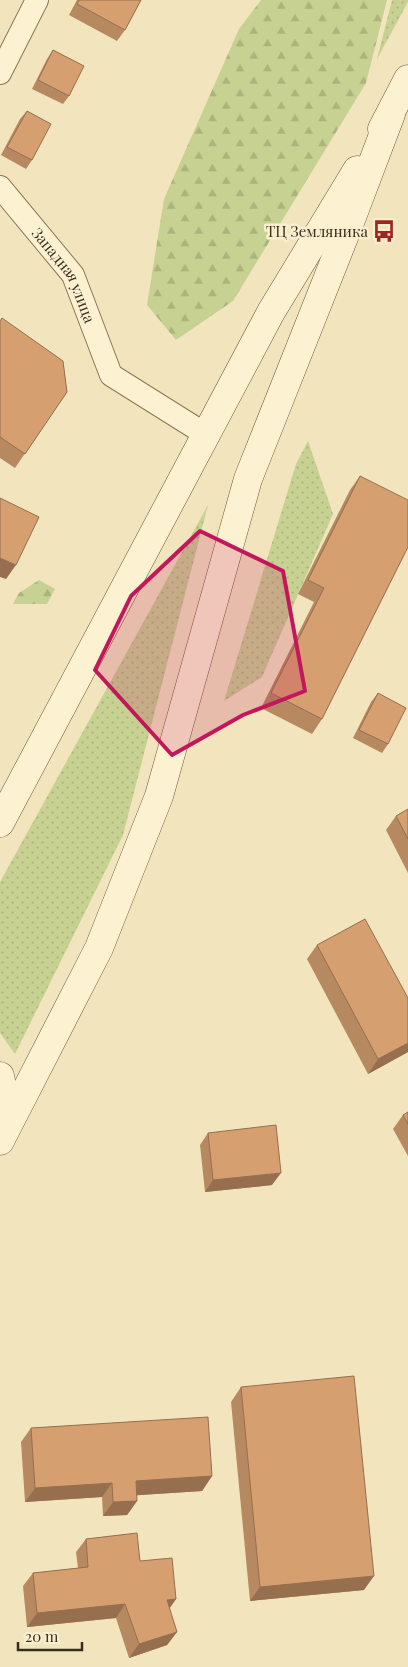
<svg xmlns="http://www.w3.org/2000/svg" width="408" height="1667" viewBox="0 0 408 1667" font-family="'Playfair Display',serif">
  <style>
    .green { fill: url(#green-dots) }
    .forest { fill: url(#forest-firs) }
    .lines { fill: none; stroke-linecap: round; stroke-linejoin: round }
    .street-casing { stroke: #8d7555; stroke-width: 24 }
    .secondary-casing { stroke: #6e5638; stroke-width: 29 }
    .street { stroke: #fcf2d2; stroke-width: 22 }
    .secondary { stroke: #fcf2d2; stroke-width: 28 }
    .wall { fill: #b78960 }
    .shaded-wall { fill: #956f4e }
    .building { fill: #d59f70; stroke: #956f4e }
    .marked { fill: #c2185b; fill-opacity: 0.2; stroke: #c2185b; stroke-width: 4; stroke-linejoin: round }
    .labels { text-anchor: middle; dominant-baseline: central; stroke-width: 5; stroke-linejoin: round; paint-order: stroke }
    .poi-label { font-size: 15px; fill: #3a2c1b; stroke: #f9efcf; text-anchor: end }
    .street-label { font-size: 15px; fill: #3a2c1b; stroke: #f9efcf }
  </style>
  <defs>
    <pattern id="green-dots" width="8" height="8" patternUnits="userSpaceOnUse" patternTransform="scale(1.25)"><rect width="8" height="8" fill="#c7d191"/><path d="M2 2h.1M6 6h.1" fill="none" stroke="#acb47c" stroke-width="1.8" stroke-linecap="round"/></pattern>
    <pattern id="forest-firs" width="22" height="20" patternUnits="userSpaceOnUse" patternTransform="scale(1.25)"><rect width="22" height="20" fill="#c7d191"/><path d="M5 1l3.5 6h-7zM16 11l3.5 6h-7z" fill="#acb47c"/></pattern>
  </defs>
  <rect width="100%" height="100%" fill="#f2e5be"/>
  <g class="green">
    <polygon points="392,0 408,0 408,2 377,59"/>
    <polygon points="308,441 333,514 262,677 224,701 296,464"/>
    <polygon points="208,505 123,835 15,1054 0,1033 0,882"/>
  </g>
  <g class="forest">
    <polygon points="261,0 387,0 366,83 233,301 176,340 147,305 164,199 239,29"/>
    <polygon points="39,580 55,589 47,604 13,604 19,593"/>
  </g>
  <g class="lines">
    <defs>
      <g id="street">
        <polyline points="0,73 37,0"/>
        <path id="s1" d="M0 187 73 275 111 375 205 434"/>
      </g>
      <g id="secondary">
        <polyline points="382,129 408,79"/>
        <polyline points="0,823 271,312 357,170"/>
        <polyline points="0,1076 5,1102 3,1130"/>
        <polyline points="0,1141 99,948 159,796 248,479 352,217 391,114"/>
      </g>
    </defs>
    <use href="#street" class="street-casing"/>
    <use href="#secondary" class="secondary-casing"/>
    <use href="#street" class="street"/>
    <use href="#secondary" class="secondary"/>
  </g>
  <g class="wall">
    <polygon points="77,0 141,0 125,30 117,41 69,15"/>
    <polygon points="53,50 69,96 63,104 32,89 47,59"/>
    <polygon points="27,111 32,160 26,169 1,155 20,119"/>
    <polygon points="0,321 67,392 15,468 0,458"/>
    <polygon points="360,476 322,719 312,734 261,708 314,602 298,594 350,490"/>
    <polygon points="378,693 388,744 382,753 353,738 371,702"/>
    <polygon points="408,809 408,873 386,830 396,816"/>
    <polygon points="317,945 408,1052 368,1074 307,959"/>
    <polygon points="408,1112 408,1156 393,1129 403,1115"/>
    <polygon points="208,1133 272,1185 205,1192 200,1145"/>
    <polygon points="241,1387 364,1590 250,1601 231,1402"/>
    <polygon points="31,1428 212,1476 202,1491 137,1495 137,1501 127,1515 103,1516 102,1497 25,1502 21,1442"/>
    <polygon points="86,1539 140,1561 176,1599 169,1609 177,1632 167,1645 129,1658 116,1618 27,1627 23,1586 33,1573 78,1568 76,1552"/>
  </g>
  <g class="shaded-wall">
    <polygon points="0,558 16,565 6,579 0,577"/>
    <polygon points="408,1043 408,1052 368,1074 378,1059"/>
    <polygon points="281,1173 272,1185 205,1192 213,1180"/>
    <polygon points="212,1476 202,1491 126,1496 136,1481"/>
    <polygon points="112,1483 102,1497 25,1502 35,1488"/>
    <polygon points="137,1501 127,1515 103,1516 113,1502"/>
    <polygon points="374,1576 364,1590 250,1601 260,1587"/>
    <polygon points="176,1599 166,1613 167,1600"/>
    <polygon points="125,1604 116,1618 27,1627 37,1613"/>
    <polygon points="177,1632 167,1645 129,1658 139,1644"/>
  </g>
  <g class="building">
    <polygon points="79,0 141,0 125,30 77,4"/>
    <polygon points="53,50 84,66 69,96 38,80"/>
    <polygon points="27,111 51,124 32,160 7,147"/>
    <polygon points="2,318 63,361 67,392 25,454 0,437 0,321"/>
    <polygon points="360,476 408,500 408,547 322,719 271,693 324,588 308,580"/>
    <polygon points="0,498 39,517 16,565 0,558"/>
    <polygon points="378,693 406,708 388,744 359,730"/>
    <polygon points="408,809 408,839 396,816"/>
    <polygon points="365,919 408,998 408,1043 378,1059 317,945"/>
    <polygon points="408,1112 408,1124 403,1115"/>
    <polygon points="276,1125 281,1173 213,1180 208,1133"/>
    <polygon points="354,1376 374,1576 260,1587 241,1387"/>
    <polygon points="208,1417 212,1476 136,1481 137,1501 113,1502 112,1483 35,1488 31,1428"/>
    <polygon points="137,1533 140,1561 172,1558 176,1599 167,1600 177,1632 139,1644 125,1604 37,1613 33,1573 88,1567 86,1539"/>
  </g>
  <path class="marked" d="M200 531 283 571 305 691 243 715 172 755 95 670 131 596Z"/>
  <defs>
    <symbol id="bus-bare" viewBox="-9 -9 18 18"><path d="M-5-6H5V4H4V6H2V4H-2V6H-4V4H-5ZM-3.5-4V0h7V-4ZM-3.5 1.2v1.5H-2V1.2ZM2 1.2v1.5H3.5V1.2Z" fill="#a2241e" stroke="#f9efcf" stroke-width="2.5" paint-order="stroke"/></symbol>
  </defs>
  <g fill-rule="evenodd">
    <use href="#bus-bare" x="368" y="215" width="32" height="32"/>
  </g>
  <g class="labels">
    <g class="poi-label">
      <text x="368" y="231">ТЦ Земляника</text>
    </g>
    <g class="street-label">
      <text stroke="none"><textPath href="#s1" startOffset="110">Западная улица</textPath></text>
    </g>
  </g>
  <path d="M18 1642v8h64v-8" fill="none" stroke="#3a2c1b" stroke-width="2.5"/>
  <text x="25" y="1642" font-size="15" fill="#3a2c1b" stroke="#f9efcf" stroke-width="4" paint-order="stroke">20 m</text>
</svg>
